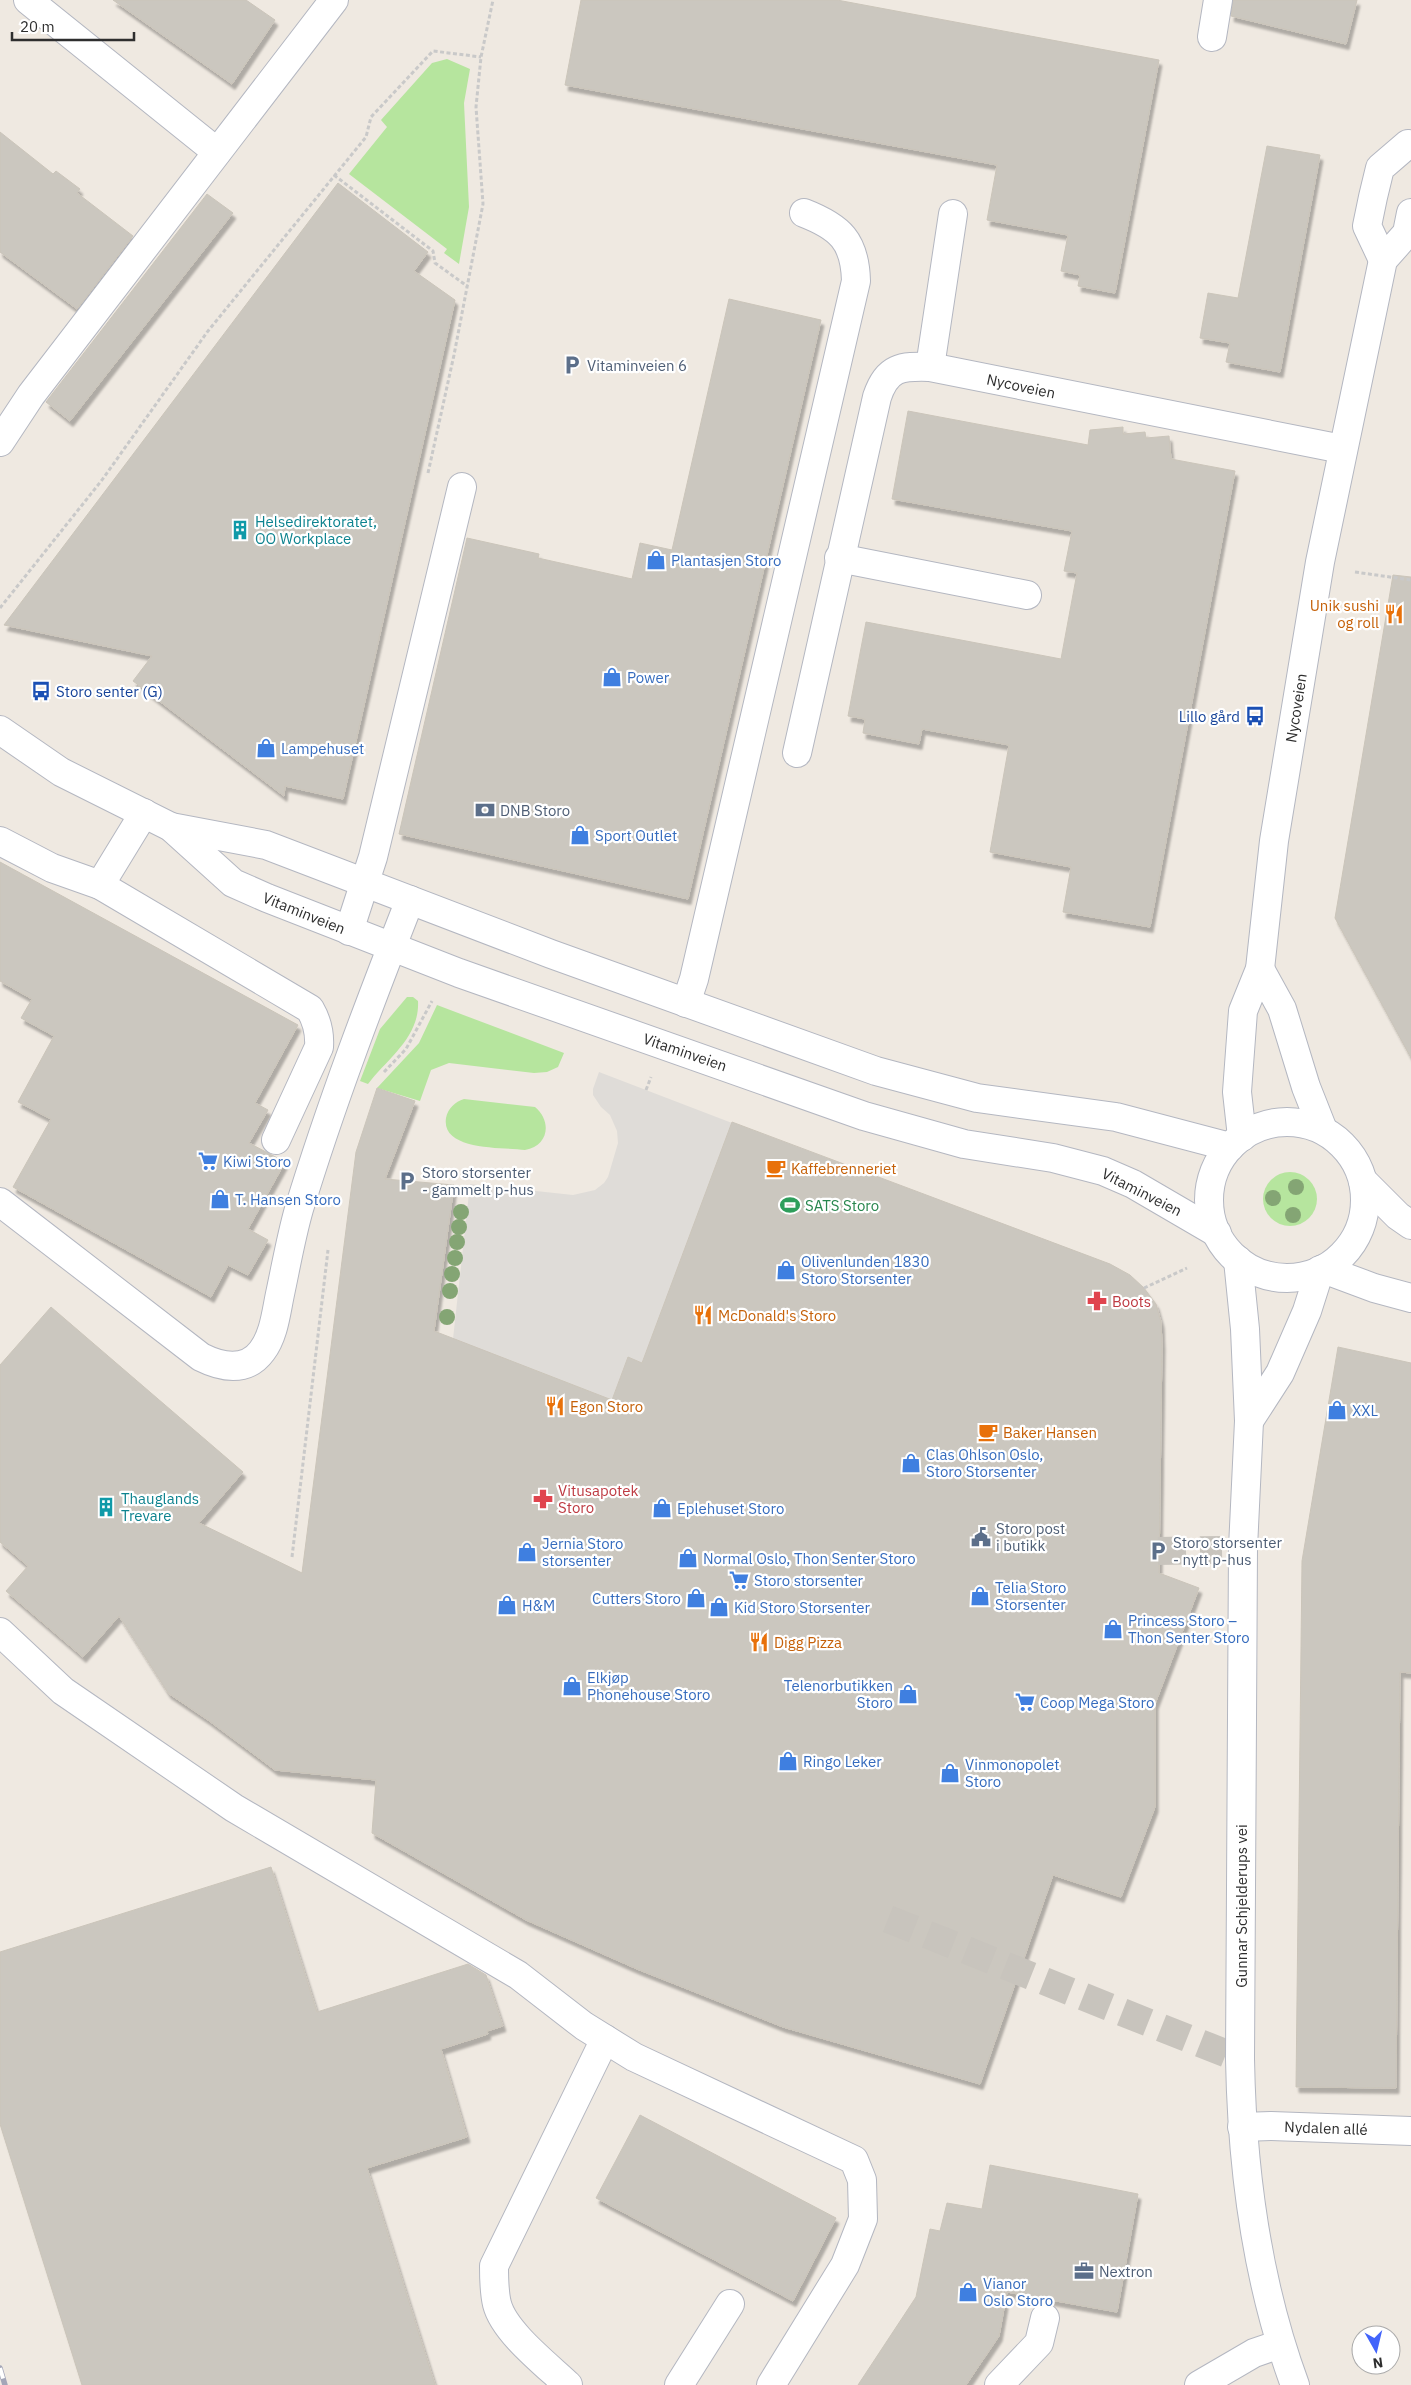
<svg xmlns="http://www.w3.org/2000/svg" width="1411" height="2385" viewBox="0 0 1411 2385" font-family="'IBM Plex Sans',sans-serif">
  <style>
    .green { fill: #b6e59e }
    .plaza { fill: #dfdcd8 }
    .building { fill: #cbc7bf; stroke: #cbc5ba; filter: url(#shadow) }
    .lines { fill: none; stroke-linecap: round; stroke-linejoin: round }
    .minor-tunnel { stroke: #c8c4bd; stroke-width: 28; stroke-dasharray: 28 14; stroke-linecap: butt }
    .minor-casing { stroke: #b4b7c1; stroke-width: 30 }
    .path { stroke: #c9c9c9; stroke-width: 3; stroke-dasharray: 4 2.5; stroke-linecap: butt }
    .minor { stroke: #fff; stroke-width: 28 }
    .rail-casing { stroke: #a3a6b8; stroke-width: 5.5 }
    .rail { stroke: #fff; stroke-width: 4; stroke-dasharray: 11; stroke-linecap: butt }
    .tree { fill: #84a574 }
    .labels { text-anchor: middle; dominant-baseline: central; stroke-width: 4.5; stroke-linejoin: round; paint-order: stroke }
    .service-label { font-size: 15px; fill: #4e5e75; stroke: #fff; text-anchor: start }
    .street-label { font-size: 15px; fill: #2e2e2e; stroke: #fff }
    .culture-label { font-size: 15px; fill: #0d838f; stroke: #fff; text-anchor: start }
    .shop-label { font-size: 15px; fill: #366cbe; stroke: #fff; text-anchor: start }
    .food-label { font-size: 15px; fill: #c56008; stroke: #fff; text-anchor: start }
    .transit-label { font-size: 15px; fill: #164399; stroke: #fff; text-anchor: start }
    .leisure-label { font-size: 15px; fill: #27864d; stroke: #fff; text-anchor: start }
    .health-label { font-size: 15px; fill: #be3a42; stroke: #fff; text-anchor: start }
  </style>
  <defs>
    <filter id="shadow"><feDropShadow dx="3" dy="5.5" stdDeviation="1" flood-color="#0004"/></filter>
  </defs>
  <rect width="100%" height="100%" fill="#efe9e1"/>
  <g class="green">
    <polygon points="447,59 470,69 464,103 469,207 459,264 444,253 447,249 349,174 387,127 381,120 432,63"/>
    <path d="M407 997H413L418 1001C420 1037 388 1058 368 1084L360 1081 380 1029Z"/>
    <polygon points="437,1005 564,1053 558,1067 547,1072 534,1073 449,1063 431,1070 420,1101 377,1088 419,1043"/>
    <path d="M464 1099 535 1107C552 1121 549 1146 525 1150 503 1147 441 1151 446 1118 448 1108 455 1102 464 1099Z"/>
    <circle cx="1290" cy="1199" r="27"/>
  </g>
  <polygon class="plaza" points="599,1072 732,1123 642,1363 628,1358 612,1400 453,1339 470,1184 573,1195 595,1190 604,1183 608,1177 618,1143 617,1131 610,1115 601,1107 593,1095 593,1089"/>
  <g class="building">
    <polygon points="113,0 246,0 275,20 232,84"/>
    <polygon points="581,0 837,0 1159,60 1115,293 1078,286 1080,275 1061,271 1068,235 987,220 997,165 565,85"/>
    <polygon points="1233,0 1357,0 1346,44 1231,16"/>
    <polygon points="0,132 53,174 56,171 80,189 77,193 133,236 77,309 0,252"/>
    <polygon points="1267,146 1320,155 1280,372 1226,362 1230,343 1200,338 1208,293 1238,298"/>
    <polygon points="338,183 428,252 414,271 455,300 343,799 285,786 284,796 133,681 152,656 4,625"/>
    <polygon points="207,194 233,213 70,421 46,402"/>
    <polygon points="729,299 821,320 688,899 399,834 467,538 539,554 538,558 632,579 640,543 672,550"/>
    <polygon points="908,411 1088,445 1090,430 1123,427 1123,434 1145,432 1146,438 1169,436 1171,459 1235,471 1150,927 1063,912 1071,867 990,852 1009,745 922,729 919,744 863,733 865,719 848,716 866,622 1061,659 1077,573 1064,571 1072,531 892,499"/>
    <polygon points="1393,575 1411,577 1411,1058 1335,918"/>
    <polygon points="0,862 298,1025 255,1103 268,1110 249,1143 285,1162 248,1229 268,1240 248,1275 228,1265 211,1297 13,1187 51,1119 18,1102 54,1036 21,1018 32,999 0,981"/>
    <polygon points="377,1088 415,1101 385,1179 454,1185 434,1331 612,1400 628,1357 642,1363 732,1122 1110,1264 1130,1275 1144,1288 1156,1304 1161,1322 1162,1344 1159,1573 1199,1588 1155,1704 1155,1807 1121,1897 1053,1875 980,2084 783,2027 637,1969 526,1920 372,1833 376,1780 275,1770 208,1720 168,1693 119,1616 83,1657 6,1591 28,1566 0,1542 0,1365 51,1307 243,1472 199,1523 302,1573 356,1152"/>
    <polygon points="1338,1347 1411,1363 1411,1673 1400,1672 1396,2088 1296,2087 1302,1561"/>
    <polygon points="271,1867 317,2012 468,1964 486,1975 503,2026 487,2031 488,2034 441,2049 467,2137 367,2168 435,2385 82,2385 0,2124 0,1952"/>
    <polygon points="640,2115 836,2218 793,2301 596,2198"/>
    <polygon points="990,2165 1138,2194 1117,2312 1007,2292 999,2336 966,2385 858,2385 916,2297 930,2229 940,2231 947,2203 982,2209"/>
  </g>
  <g class="lines">
    <g class="minor-tunnel">
      <polyline points="1158,1551 1222,1550"/>
      <polyline points="888,1919 1240,2059"/>
    </g>
    <defs>
      <g id="minor">
        <polyline points="28,0 217,152"/>
        <polyline points="1212,37 1218,0"/>
        <polyline points="1383,260 1367,226 1373,197 1380,168 1408,144"/>
        <polyline points="930,367 953,214"/>
        <polyline points="0,442 31,395 334,0"/>
        <polyline points="839,558 1027,595"/>
        <polyline points="0,730 61,772 171,827 233,883 267,898 459,973 864,1116 964,1144 1053,1158 1103,1171 1133,1184 1217,1233"/>
        <path d="M797 753 877 397C887 367 901 366 930 367L1342 449"/>
        <polyline points="171,827 266,845 551,954 876,1071 977,1098 1116,1117 1230,1147"/>
        <polyline points="0,841 52,868 100,885 144,813"/>
        <path d="M100 885 310 1009C317 1021 320 1033 319 1047L276 1140"/>
        <polyline points="349,931 373,857 462,487"/>
        <polyline points="1260,969 1282,1009 1306,1087 1323,1130"/>
        <path d="M686 1003 694 979 856 281C855 241 840 227 804 213"/>
        <circle cx="1287" cy="1200" r="78"/>
        <polyline points="1242,1137 1237,1092 1243,1011 1260,969 1274,841 1320,562 1383,260 1407,233 1411,213"/>
        <polyline points="1363,1181 1398,1216 1411,1225"/>
        <path d="M0 1202 201 1357C221 1367 246 1373 262 1351 274 1335 276 1313 280 1294 286 1266 291 1237 299 1209 331 1104 370 1002 410 900"/>
        <path d="M1238 1260 1245 1329 1249 1421 1243 1548 1240 2059C1242 2170 1256 2280 1295 2385"/>
        <polyline points="1323,1269 1374,1288 1411,1298"/>
        <polyline points="1249,1421 1280,1373 1307,1311 1320,1270"/>
        <polyline points="0,1632 63,1691 234,1808 518,1975 584,2026 634,2057 854,2160 862,2180 863,2219 845,2265 771,2385"/>
        <polyline points="1242,2127 1271,2126 1411,2131"/>
        <path d="M568 2385C547 2365 504 2332 497 2304 494 2292 494 2279 494 2266L605 2039"/>
        <polyline points="679,2385 730,2304"/>
        <polyline points="999,2385 1039,2343 1045,2318"/>
        <polyline points="1199,2385 1254,2353 1280,2344"/>
      </g>
    </defs>
    <use href="#minor" class="minor-casing"/>
    <g class="path">
      <polyline points="334,175 433,251 435,263 467,286"/>
      <polyline points="428,473 454,355 483,204 476,107 481,57 493,0"/>
      <polyline points="1355,572 1411,580"/>
      <polyline points="0,608 102,480 208,331 366,137 371,117 433,51 481,57"/>
      <polyline points="384,1072 406,1049 432,1001"/>
      <polyline points="646,1090 651,1077"/>
      <polyline points="1144,1288 1187,1268"/>
      <polyline points="292,1557 328,1250"/>
    </g>
    <use href="#minor" class="minor"/>
    <defs>
      <polyline id="rail" points="0,2368 5,2385"/>
    </defs>
    <use href="#rail" class="rail-casing"/>
    <use href="#rail" class="rail"/>
  </g>
  <g class="tree">
    <circle cx="1296" cy="1187" r="8"/>
    <circle cx="1273" cy="1198" r="8"/>
    <circle cx="461" cy="1212" r="8"/>
    <circle cx="1293" cy="1215" r="8"/>
    <circle cx="459" cy="1227" r="8"/>
    <circle cx="457" cy="1242" r="8"/>
    <circle cx="455" cy="1258" r="8"/>
    <circle cx="452" cy="1274" r="8"/>
    <circle cx="450" cy="1291" r="8"/>
    <circle cx="447" cy="1317" r="8"/>
  </g>
  <defs>
    <symbol id="parking-bare" viewBox="-9 -9 18 18"><path d="M-3.5-5.5H1a3.5 3.5 0 0 1 0 7H-1V5.5H-3.5ZM-1-3.4V-.6H.8a1.4 1.4 0 0 0 0-2.8Z" fill="#5c6f8a" stroke="#fff" stroke-width="2.5" paint-order="stroke"/></symbol>
    <symbol id="building-bare" viewBox="-9 -9 18 18"><path d="M-4-6H4V6H1V3H-1V6H-4ZM-2.5-4.3h1.7v1.8h-1.7ZM.8-4.3h1.7v1.8H.8ZM-2.5-1h1.7V.8h-1.7ZM.8-1h1.7V.8H.8Z" fill="#0f9aa8" stroke="#fff" stroke-width="2.5" paint-order="stroke"/></symbol>
    <symbol id="shop-bare" viewBox="-9 -9 18 18"><path d="M-5-2.5h2.3a2.7 3.5 0 0 1 5.4 0H5L5.5 6h-11ZM-1.5-2.5h3a1.5 2.3 0 0 0-3 0Z" fill="#3f7fe0" stroke="#fff" stroke-width="2.5" paint-order="stroke"/></symbol>
    <symbol id="restaurant-bare" viewBox="-9 -9 18 18"><path d="M-5-6h1v4h1v-4h1v4h1v-4h1v5L-1.5 .5V6h-2V.5L-5-1ZM5-6V6H3V1.5H1.5Q1.5-4 5-6Z" fill="#e8710a" stroke="#fff" stroke-width="2.5" paint-order="stroke"/></symbol>
    <symbol id="bus-bare" viewBox="-9 -9 18 18"><path d="M-5-6H5V4H4V6H2V4H-2V6H-4V4H-5ZM-3.5-4V0h7V-4ZM-3.5 1.2v1.5H-2V1.2ZM2 1.2v1.5H3.5V1.2Z" fill="#1a4fb4" stroke="#fff" stroke-width="2.5" paint-order="stroke"/></symbol>
    <symbol id="bank-bare" viewBox="-9 -9 18 18"><path d="M-6-4H6V4H-6ZM0-2.3a2.3 2.3 0 1 0 0 4.6a2.3 2.3 0 1 0 0-4.6Z" fill="#5c6f8a" stroke="#fff" stroke-width="2.5" paint-order="stroke"/></symbol>
    <symbol id="supermarket-bare" viewBox="-9 -9 18 18"><path d="M-6-5.5h2.5l.6 2H6L4.5 2H-2.5L-4.4-4H-6ZM-1.5 3.2a1.3 1.3 0 1 0 .1 0ZM3 3.2a1.3 1.3 0 1 0 .1 0Z" fill="#3f7fe0" stroke="#fff" stroke-width="2.5" paint-order="stroke"/></symbol>
    <symbol id="cafe-bare" viewBox="-9 -9 18 18"><path d="M-5.5-4.5H6V0H3Q3 3.5 0 3.5H-2.5Q-5.5 3.5-5.5 0ZM3-3.2v2h1.7v-2ZM-6 4.5H4V6H-6Z" fill="#e8710a" stroke="#fff" stroke-width="2.5" paint-order="stroke"/></symbol>
    <symbol id="stadium-bare" viewBox="-9 -9 18 18"><path d="M0-5a6.5 5 0 1 0 0 10a6.5 5 0 1 0 0-10ZM-3.5-1.8h7v3.6h-7Z" fill="#2e9e5b" stroke="#fff" stroke-width="2.5" paint-order="stroke"/></symbol>
    <symbol id="pharmacy-bare" viewBox="-9 -9 18 18"><path d="M-2-6h4v4h4v4h-4v4h-4v-4h-4v-4h4Z" fill="#e0444e" stroke="#fff" stroke-width="2.5" paint-order="stroke"/></symbol>
    <symbol id="civic-bare" viewBox="-9 -9 18 18"><path d="M-.6-6.5H3V-4.5H.6V-3L4-1V1h2V6H-6V1h2V-1L-.6-3ZM-1.2 2.5V6h2.4V2.5Z" fill="#5c6f8a" stroke="#fff" stroke-width="2.5" paint-order="stroke"/></symbol>
    <symbol id="office-bare" viewBox="-9 -9 18 18"><path d="M-6-3h4V-5.5h4V-3h4V5H-6ZM-1-4.5V-3h2v-1.5ZM-6 0V1H6V0Z" fill="#5c6f8a" stroke="#fff" stroke-width="2.5" paint-order="stroke"/></symbol>
  </defs>
  <g fill-rule="evenodd">
    <use href="#parking-bare" x="558" y="351" width="28" height="28"/>
    <use href="#building-bare" x="226" y="516" width="28" height="28"/>
    <use href="#shop-bare" x="642" y="546" width="28" height="28"/>
    <use href="#restaurant-bare" x="1380" y="600" width="28" height="28"/>
    <use href="#shop-bare" x="598" y="663" width="28" height="28"/>
    <use href="#bus-bare" x="27" y="677" width="28" height="28"/>
    <use href="#bus-bare" x="1241" y="702" width="28" height="28"/>
    <use href="#shop-bare" x="252" y="734" width="28" height="28"/>
    <use href="#bank-bare" x="471" y="796" width="28" height="28"/>
    <use href="#shop-bare" x="566" y="821" width="28" height="28"/>
    <use href="#supermarket-bare" x="194" y="1147" width="28" height="28"/>
    <use href="#cafe-bare" x="762" y="1154" width="28" height="28"/>
    <use href="#parking-bare" x="393" y="1167" width="28" height="28"/>
    <use href="#shop-bare" x="206" y="1185" width="28" height="28"/>
    <use href="#stadium-bare" x="776" y="1191" width="28" height="28"/>
    <use href="#shop-bare" x="772" y="1256" width="28" height="28"/>
    <use href="#pharmacy-bare" x="1083" y="1287" width="28" height="28"/>
    <use href="#restaurant-bare" x="689" y="1301" width="28" height="28"/>
    <use href="#restaurant-bare" x="541" y="1392" width="28" height="28"/>
    <use href="#shop-bare" x="1323" y="1396" width="28" height="28"/>
    <use href="#cafe-bare" x="974" y="1418" width="28" height="28"/>
    <use href="#shop-bare" x="897" y="1449" width="28" height="28"/>
    <use href="#pharmacy-bare" x="529" y="1485" width="28" height="28"/>
    <use href="#building-bare" x="92" y="1493" width="28" height="28"/>
    <use href="#shop-bare" x="648" y="1494" width="28" height="28"/>
    <use href="#civic-bare" x="967" y="1523" width="28" height="28"/>
    <use href="#parking-bare" x="1144" y="1537" width="28" height="28"/>
    <use href="#shop-bare" x="513" y="1538" width="28" height="28"/>
    <use href="#shop-bare" x="674" y="1544" width="28" height="28"/>
    <use href="#supermarket-bare" x="725" y="1566" width="28" height="28"/>
    <use href="#shop-bare" x="966" y="1582" width="28" height="28"/>
    <use href="#shop-bare" x="682" y="1584" width="28" height="28"/>
    <use href="#shop-bare" x="493" y="1591" width="28" height="28"/>
    <use href="#shop-bare" x="705" y="1593" width="28" height="28"/>
    <use href="#shop-bare" x="1099" y="1615" width="28" height="28"/>
    <use href="#restaurant-bare" x="745" y="1628" width="28" height="28"/>
    <use href="#shop-bare" x="558" y="1672" width="28" height="28"/>
    <use href="#shop-bare" x="894" y="1680" width="28" height="28"/>
    <use href="#supermarket-bare" x="1011" y="1688" width="28" height="28"/>
    <use href="#shop-bare" x="774" y="1747" width="28" height="28"/>
    <use href="#shop-bare" x="936" y="1759" width="28" height="28"/>
    <use href="#office-bare" x="1070" y="2257" width="28" height="28"/>
    <use href="#shop-bare" x="954" y="2278" width="28" height="28"/>
  </g>
  <g class="labels">
    <g class="service-label">
      <text x="587" y="365">Vitaminveien 6</text>
      <text x="500" y="810">DNB Storo</text>
      <text x="422" y="1172">Storo storsenter<tspan x="422" dy="17">- gammelt p-hus</tspan></text>
      <text x="996" y="1528">Storo post<tspan x="996" dy="17">i butikk</tspan></text>
      <text x="1173" y="1542">Storo storsenter<tspan x="1173" dy="17">- nytt p-hus</tspan></text>
      <text x="1099" y="2271">Nextron</text>
    </g>
    <g class="street-label">
      <text transform="translate(1021 386) rotate(12)">Nycoveien</text>
      <text transform="translate(1296 708) rotate(-81)">Nycoveien</text>
      <text transform="translate(304 913) rotate(22)">Vitaminveien</text>
      <text transform="translate(685 1052) rotate(19)">Vitaminveien</text>
      <text transform="translate(1142 1192) rotate(27)">Vitaminveien</text>
      <text transform="translate(1241 1906) rotate(-90)">Gunnar Schjelderups vei</text>
      <text transform="translate(1326 2128) rotate(2)">Nydalen allé</text>
    </g>
    <g class="culture-label">
      <text x="255" y="521">Helsedirektoratet,<tspan x="255" dy="17">OO Workplace</tspan></text>
      <text x="121" y="1498">Thauglands<tspan x="121" dy="17">Trevare</tspan></text>
    </g>
    <g class="shop-label">
      <text x="671" y="560">Plantasjen Storo</text>
      <text x="627" y="677">Power</text>
      <text x="281" y="748">Lampehuset</text>
      <text x="595" y="835">Sport Outlet</text>
      <text x="223" y="1161">Kiwi Storo</text>
      <text x="235" y="1199">T. Hansen Storo</text>
      <text x="801" y="1261">Olivenlunden 1830<tspan x="801" dy="17">Storo Storsenter</tspan></text>
      <text x="1352" y="1410">XXL</text>
      <text x="926" y="1454">Clas Ohlson Oslo,<tspan x="926" dy="17">Storo Storsenter</tspan></text>
      <text x="677" y="1508">Eplehuset Storo</text>
      <text x="542" y="1543">Jernia Storo<tspan x="542" dy="17">storsenter</tspan></text>
      <text x="703" y="1558">Normal Oslo, Thon Senter Storo</text>
      <text x="754" y="1580">Storo storsenter</text>
      <text x="995" y="1587">Telia Storo<tspan x="995" dy="17">Storsenter</tspan></text>
      <text x="681" y="1598" text-anchor="end">Cutters Storo</text>
      <text x="522" y="1605">H&amp;M</text>
      <text x="734" y="1607">Kid Storo Storsenter</text>
      <text x="1128" y="1620">Princess Storo –<tspan x="1128" dy="17">Thon Senter Storo</tspan></text>
      <text x="587" y="1677">Elkjøp<tspan x="587" dy="17">Phonehouse Storo</tspan></text>
      <text x="893" y="1685" text-anchor="end">Telenorbutikken<tspan x="893" dy="17">Storo</tspan></text>
      <text x="1040" y="1702">Coop Mega Storo</text>
      <text x="803" y="1761">Ringo Leker</text>
      <text x="965" y="1764">Vinmonopolet<tspan x="965" dy="17">Storo</tspan></text>
      <text x="983" y="2283">Vianor<tspan x="983" dy="17">Oslo Storo</tspan></text>
    </g>
    <g class="food-label">
      <text x="1379" y="605" text-anchor="end">Unik sushi<tspan x="1379" dy="17">og roll</tspan></text>
      <text x="791" y="1168">Kaffebrenneriet</text>
      <text x="718" y="1315">McDonald's Storo</text>
      <text x="570" y="1406">Egon Storo</text>
      <text x="1003" y="1432">Baker Hansen</text>
      <text x="774" y="1642">Digg Pizza</text>
    </g>
    <g class="transit-label">
      <text x="56" y="691">Storo senter (G)</text>
      <text x="1240" y="716" text-anchor="end">Lillo gård</text>
    </g>
    <g class="leisure-label">
      <text x="805" y="1205">SATS Storo</text>
    </g>
    <g class="health-label">
      <text x="1112" y="1301">Boots</text>
      <text x="558" y="1490">Vitusapotek<tspan x="558" dy="17">Storo</tspan></text>
    </g>
  </g>
  <g transform="translate(1376 2350) rotate(172)"><circle r="24" fill="#ffffff" stroke="#ababab"/>
  <path d="M0-4L9 19L0 12L-9 19Z" fill="#4264fb"/>
  <text y="-8" font-size="14" font-weight="bold" text-anchor="middle" fill="#2e2e2e">N</text>
  </g>
  <path d="M12 32v8h122v-8" fill="none" stroke="#2e2e2e" stroke-width="2.5"/>
  <text x="20" y="32" font-size="15" fill="#2e2e2e" stroke="#ffffff" stroke-width="4" paint-order="stroke">20 m</text>
</svg>
